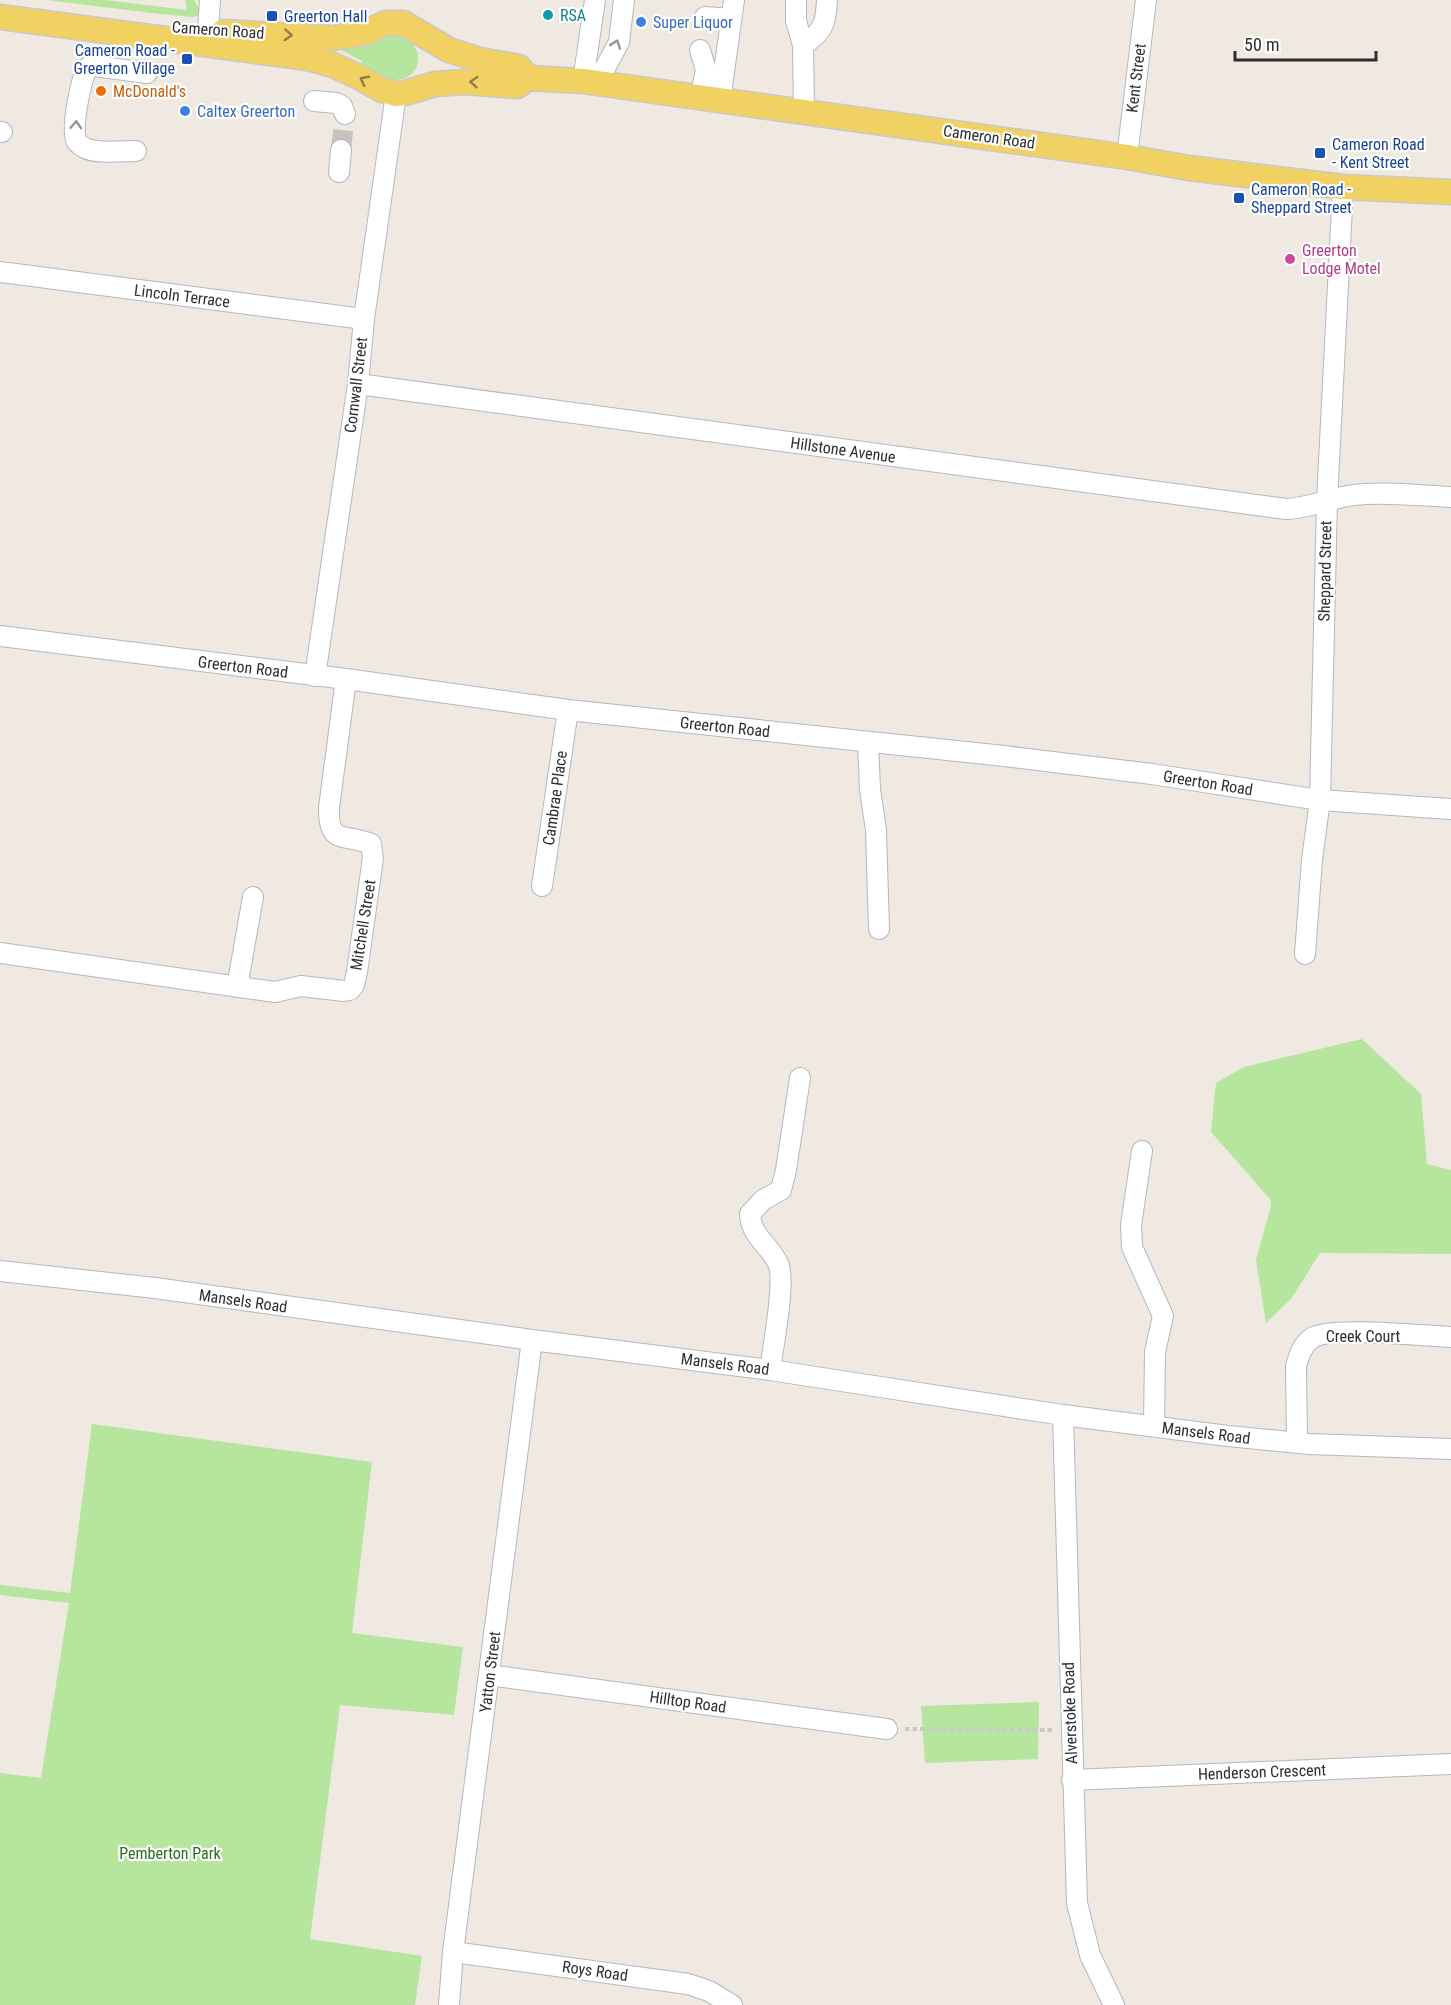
<svg xmlns="http://www.w3.org/2000/svg" width="1451" height="2005" viewBox="0 0 1451 2005" font-family="'Roboto Condensed',sans-serif">
  <style>
    .green { fill: #b6e59e }
    .lines { fill: none; stroke-linecap: round; stroke-linejoin: round }
    .minor-tunnel { stroke: #c8c4bd; stroke-width: 20; stroke-dasharray: 20 10; stroke-linecap: butt }
    .minor-casing { stroke: #b4b7c1; stroke-width: 22 }
    .major-casing { stroke: #c9c9c9; stroke-width: 27 }
    .path { stroke: #c9c9c9; stroke-width: 4; stroke-dasharray: 4.5 3; stroke-linecap: butt }
    .minor { stroke: #fff; stroke-width: 20 }
    .major { stroke: #f2d163; stroke-width: 24 }
    .oneway { stroke: #908048 }
    .oneway2 { stroke: #969696 }
    .culture-dot { fill: #0f9aa8; stroke: #fff; stroke-width: 2 }
    .transit-dot { fill: #1a4fb4; stroke: #fff; stroke-width: 2 }
    .shop-dot { fill: #3f7fe0; stroke: #fff; stroke-width: 2 }
    .food-dot { fill: #e8710a; stroke: #fff; stroke-width: 2 }
    .hotel-dot { fill: #d1479c; stroke: #fff; stroke-width: 2 }
    .labels { text-anchor: middle; dominant-baseline: central; stroke-width: 4.5; stroke-linejoin: round; paint-order: stroke }
    .culture-label { font-size: 16px; fill: #0d838f; stroke: #fff; text-anchor: start }
    .transit-label { font-size: 16px; fill: #164399; stroke: #fff; text-anchor: start }
    .shop-label { font-size: 16px; fill: #366cbe; stroke: #fff; text-anchor: start }
    .street-label { font-size: 16px; fill: #2e2e2e; stroke: #fff }
    .food-label { font-size: 16px; fill: #c56008; stroke: #fff; text-anchor: start }
    .hotel-label { font-size: 16px; fill: #b23c85; stroke: #fff; text-anchor: start }
    .park-label { font-size: 16px; fill: #2c6e1b; stroke: #fff }
  </style>
  <rect width="100%" height="100%" fill="#efe9e1"/>
  <g class="green">
    <polygon points="47,0 105,0 187,10 185,0 194,0 200,9 200,15 193,17 160,14"/>
    <path d="M392 35C428 38 426 81 393 80 382 80 370 74 360 70L362 61 337 48 377 36Z"/>
    <polygon points="1362,1039 1421,1094 1427,1164 1451,1170 1451,1254 1320,1253 1291,1299 1266,1323 1256,1260 1271,1206 1270,1199 1211,1132 1216,1083 1244,1067"/>
    <polygon points="92,1424 372,1462 352,1633 463,1647 454,1715 340,1705 310,1939 422,1956 415,2005 0,2005 0,1773 41,1778 69,1603 0,1595 0,1585 70,1593"/>
    <polygon points="1039,1702 1038,1759 925,1763 921,1706"/>
  </g>
  <g class="lines">
    <polyline class="minor-tunnel" points="341,150 345,114"/>
    <defs>
      <g id="minor">
        <polyline points="796,0 796,21 803,45 804,112"/>
        <polyline points="705,17 731,19"/>
        <polyline points="208,31 210,0"/>
        <path d="M803 45C823 32 826 24 827 0"/>
        <polyline points="700,50 706,70 700,98"/>
        <polyline points="583,81 595,0"/>
        <polyline points="597,83 619,42 624,0"/>
        <polyline points="720,100 734,0"/>
        <polyline points="314,101 336,103 342,106 345,114"/>
        <polyline points="0,132 2,132"/>
        <path d="M136 151C123 151 96 154 85 148 83 147 79 144 77 142 70 130 81 81 87 68L95 66 147 73"/>
        <polyline points="1127,157 1146,0"/>
        <polyline points="339,172 341,150"/>
        <polyline points="0,272 364,319"/>
        <path d="M358 384 1286 509C1310 508 1330 498 1354 495 1385 491 1419 496 1451 497"/>
        <polyline points="0,636 346,679 568,710 1004,756 1152,774 1320,800 1451,809"/>
        <polyline points="315,676 358,384 364,319 396,94"/>
        <polyline points="868,742 870,789 876,830 879,929"/>
        <polyline points="542,886 568,710"/>
        <path d="M0 953 275 992 301 986 344 991 350 990 354 985 357 972 373 858 371 844C345 833 328 846 329 808L346 679"/>
        <polyline points="1305,954 1312,860 1320,800 1327,501 1343,187"/>
        <polyline points="237,987 253,897"/>
        <polyline points="1142,1151 1131,1225 1132,1247 1163,1316 1155,1352 1154,1426"/>
        <polyline points="0,1271 155,1288 532,1340 770,1370 1063,1415 1228,1436 1309,1444 1451,1449"/>
        <path d="M770 1370C773 1347 785 1285 779 1266 772 1246 751 1238 750 1214L763 1200 781 1190 786 1170 800 1078"/>
        <polyline points="1063,1415 1077,1903 1090,1955 1114,2005"/>
        <path d="M1297 1442 1296 1366C1299 1356 1302 1345 1312 1338 1329 1326 1425 1336 1451 1337"/>
        <polyline points="489,1675 887,1729"/>
        <polyline points="1072,1780 1451,1764"/>
        <polyline points="453,1952 688,1984 709,1991 732,2005"/>
        <polyline points="449,2005 453,1952 532,1340"/>
      </g>
      <g id="major">
        <polyline points="0,17 308,58 333,65 361,78 382,90 396,94 405,93 435,84 464,82 517,86 528,78 583,81 1127,157 1189,168 1343,187 1451,192"/>
        <polyline points="223,32 333,38 364,33 386,23 403,23 449,50 480,60 519,67 528,78"/>
      </g>
    </defs>
    <use href="#minor" class="minor-casing"/>
    <use href="#major" class="major-casing"/>
    <polyline class="path" points="905,1729 1054,1730"/>
    <use href="#minor" class="minor"/>
    <use href="#major" class="major"/>
  </g>
  <defs><path id="oneway-chevron" d="M-2-3.5L2.5 0L-2 3.5" fill="none" stroke-width="1.6" stroke-linecap="round" stroke-linejoin="round" transform="scale(1.5)"/></defs>
  <g class="oneway">
    <use href="#oneway-chevron" transform="translate(288 35) rotate(3)"/>
    <use href="#oneway-chevron" transform="translate(364 80) rotate(-152)"/>
    <use href="#oneway-chevron" transform="translate(474 82) rotate(-176)"/>
  </g>
  <g class="oneway2">
    <use href="#oneway-chevron" transform="translate(616 44) rotate(-71)"/>
    <use href="#oneway-chevron" transform="translate(76 125) rotate(-87)"/>
  </g>
  <circle class="culture-dot" cx="548" cy="15" r="6"/>
  <g class="transit-dot">
    <rect x="266" y="10" width="12" height="12" rx="3"/>
    <rect x="181" y="53" width="12" height="12" rx="3"/>
    <rect x="1314" y="147" width="12" height="12" rx="3"/>
    <rect x="1233" y="192" width="12" height="12" rx="3"/>
  </g>
  <g class="shop-dot">
    <circle cx="641" cy="22" r="6"/>
    <circle cx="185" cy="111" r="6"/>
  </g>
  <circle class="food-dot" cx="101" cy="91" r="6"/>
  <circle class="hotel-dot" cx="1290" cy="259" r="6"/>
  <g class="labels">
    <g class="culture-label">
      <text x="560" y="15">RSA</text>
    </g>
    <g class="transit-label">
      <text x="284" y="16">Greerton Hall</text>
      <text x="175" y="50" text-anchor="end">Cameron Road -<tspan x="175" dy="18">Greerton Village</tspan></text>
      <text x="1332" y="144">Cameron Road<tspan x="1332" dy="18">- Kent Street</tspan></text>
      <text x="1251" y="189">Cameron Road -<tspan x="1251" dy="18">Sheppard Street</tspan></text>
    </g>
    <g class="shop-label">
      <text x="653" y="22">Super Liquor</text>
      <text x="197" y="111">Caltex Greerton</text>
    </g>
    <g class="street-label">
      <text transform="translate(218 30) rotate(4)">Cameron Road</text>
      <text transform="translate(1136 78) rotate(-83)">Kent Street</text>
      <text transform="translate(989 137) rotate(8)">Cameron Road</text>
      <text transform="translate(182 296) rotate(7)">Lincoln Terrace</text>
      <text transform="translate(356 385) rotate(-83)">Cornwall Street</text>
      <text transform="translate(843 450) rotate(8)">Hillstone Avenue</text>
      <text transform="translate(1325 571) rotate(-89)">Sheppard Street</text>
      <text transform="translate(243 667) rotate(7)">Greerton Road</text>
      <text transform="translate(725 727) rotate(6)">Greerton Road</text>
      <text transform="translate(1208 783) rotate(9)">Greerton Road</text>
      <text transform="translate(555 798) rotate(-82)">Cambrae Place</text>
      <text transform="translate(363 925) rotate(-81)">Mitchell Street</text>
      <text transform="translate(243 1301) rotate(8)">Mansels Road</text>
      <text x="1363" y="1336">Creek Court</text>
      <text transform="translate(725 1364) rotate(7)">Mansels Road</text>
      <text transform="translate(1206 1433) rotate(7)">Mansels Road</text>
      <text transform="translate(490 1672) rotate(-83)">Yatton Street</text>
      <text transform="translate(688 1702) rotate(8)">Hilltop Road</text>
      <text transform="translate(1070 1713) rotate(-92)">Alverstoke Road</text>
      <text transform="translate(1262 1772) rotate(-2)">Henderson Crescent</text>
      <text transform="translate(595 1971) rotate(8)">Roys Road</text>
    </g>
    <g class="food-label">
      <text x="113" y="91">McDonald's</text>
    </g>
    <g class="hotel-label">
      <text x="1302" y="250">Greerton<tspan x="1302" dy="18">Lodge Motel</tspan></text>
    </g>
    <g class="park-label">
      <text x="170" y="1853">Pemberton Park</text>
    </g>
  </g>
  <path d="M1235 51v9h141v-9" fill="none" stroke="#2e2e2e" stroke-width="3"/>
  <text x="1244" y="51" font-size="18" fill="#2e2e2e" stroke="#ffffff" stroke-width="4.5" paint-order="stroke">50 m</text>
</svg>
